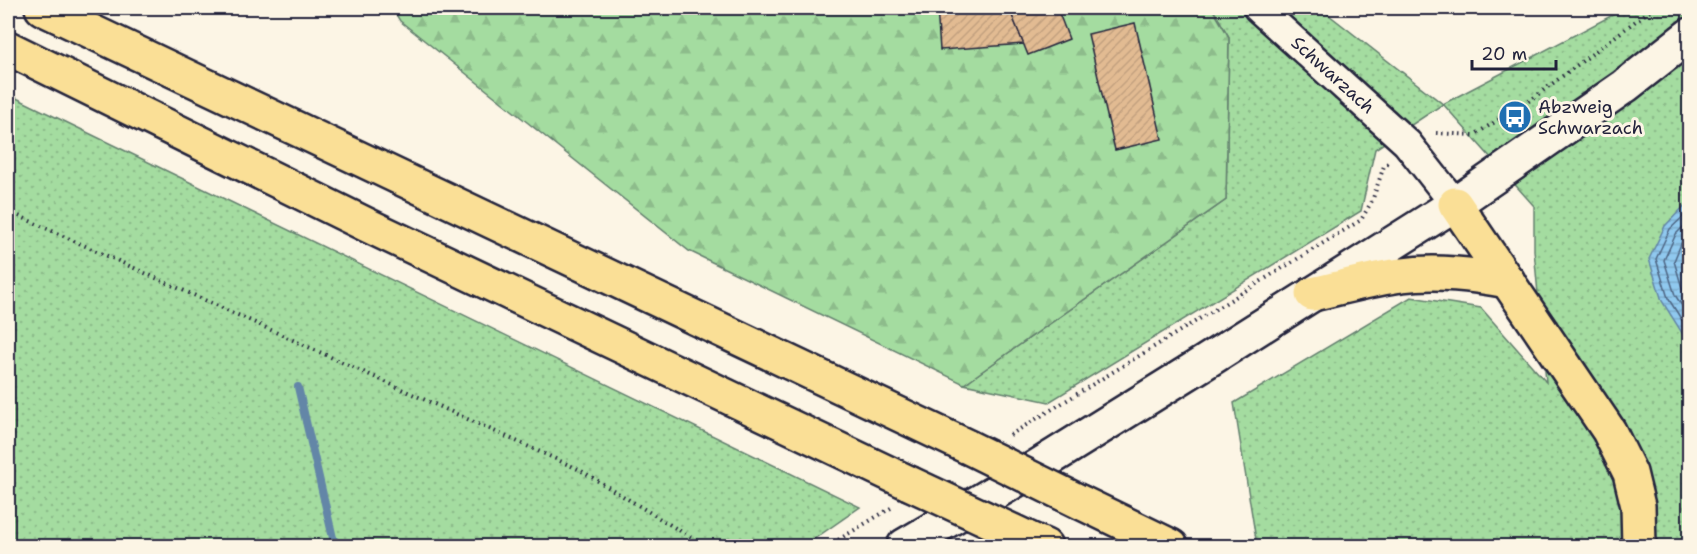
<svg xmlns="http://www.w3.org/2000/svg" width="1697" height="554" viewBox="0 0 1697 554" font-family="'Shantell Sans',sans-serif">
  <style>
    .grass { fill: url(#grass-dots); stroke: #637f6e; stroke-width: 1.5 }
    .forest { fill: url(#forest-firs); stroke: #637f6e; stroke-width: 1.5 }
    .water { fill: url(#water-rules); stroke: #6486a7; stroke-width: 1.5 }
    .lines { fill: none; stroke-linecap: round; stroke-linejoin: round }
    .shore { stroke: #4e6583; stroke-width: 1.5 }
    .stream { stroke: #6486a7; stroke-width: 8 }
    .building { fill: url(#building-hatch); stroke: #22223b; stroke-width: 1.5 }
    .street-casing { stroke: #22223b; stroke-width: 33 }
    .secondary-casing { stroke: #22223b; stroke-width: 38 }
    .highway-casing { stroke: #22223b; stroke-width: 38 }
    .path { stroke: #22223b; stroke-width: 4; stroke-dasharray: 1.5 4.5; stroke-linecap: butt }
    .street { stroke: #fcf5e5; stroke-width: 28 }
    .secondary { stroke: #fcf5e5; stroke-width: 33 }
    .highway { stroke: #fadf96; stroke-width: 33 }
    .highway-bridge-casing { stroke: #22223b; stroke-width: 38; stroke-linecap: butt }
    .highway-bridge { stroke: #fadf96; stroke-width: 33 }
    .labels { text-anchor: middle; dominant-baseline: central; stroke-width: 6; stroke-linejoin: round; paint-order: stroke }
    .street-label { font-size: 18px; fill: #22223b; stroke: #fcf5e5 }
    .poi-label { font-size: 18px; fill: #22223b; stroke: #fcf5e5; text-anchor: start }
  </style>
  <defs>
    <pattern id="grass-dots" width="8" height="8" patternUnits="userSpaceOnUse" patternTransform="scale(1.5)"><rect width="8" height="8" fill="#a4dca0"/><path d="M2 2h.1M6 6h.1" fill="none" stroke="#8dbc8b" stroke-width="1.8" stroke-linecap="round"/></pattern>
    <pattern id="forest-firs" width="22" height="20" patternUnits="userSpaceOnUse" patternTransform="scale(1.5)"><rect width="22" height="20" fill="#a4dca0"/><path d="M5 1l3.5 6h-7zM16 11l3.5 6h-7z" fill="#8dbc8b"/></pattern>
    <pattern id="water-rules" width="6" height="5" patternUnits="userSpaceOnUse" patternTransform="scale(1.5)"><rect width="6" height="5" fill="#90c9ef"/><path d="M0 2.5h6" fill="none" stroke="#7cacce"/></pattern>
    <pattern id="building-hatch" width="6" height="6" patternUnits="userSpaceOnUse" patternTransform="scale(1.5)"><rect width="6" height="6" fill="#e2bb92"/><path d="M-1 1l2-2M0 6l6-6M5 7l2-2" fill="none" stroke="#c2a07f"/></pattern>
  </defs>
  <rect width="100%" height="100%" fill="#fcf5e5"/>
  <filter id="ink" filterUnits="userSpaceOnUse"><feTurbulence type="fractalNoise" baseFrequency=".0167" numOctaves="2"/><feDisplacementMap in="SourceGraphic" scale="12" xChannelSelector="R" yChannelSelector="G"/><feConvolveMatrix kernelMatrix="1 2 1 2 8 2 1 2 1" color-interpolation-filters="sRGB"/></filter>
  <g filter="url(#ink)">
    <g class="grass">
      <polygon points="1212,8 1320,8 1443,104 1626,8 1689,8 1689,546 1257,546 1234,403 1411,297 1481,308 1546,382 1534,250 1534,206 1443,104 1375,149 1361,211 1049,402 964,384 1226,200 1229,37"/>
      <polygon points="8,94 860,507 804,546 8,546"/>
    </g>
    <polygon class="forest" points="392,8 1212,8 1229,37 1226,200 964,384 689,251 400,21"/>
    <polygon class="water" points="1689,201 1689,344 1662,301 1649,259 1665,226"/>
    <g class="lines">
      <g class="shore">
        <polyline points="1690,210 1670,229 1656,259 1668,298 1690,333"/>
        <polyline points="1690,220 1676,234 1664,260 1675,295 1690,318"/>
        <polyline points="1690,233 1683,239 1674,261 1683,291 1690,301"/>
      </g>
      <polyline class="stream" points="298,387 333,538 338,546"/>
    </g>
    <g class="building">
      <polygon points="937,8 1009,8 1024,44 940,50"/>
      <polygon points="1009,8 1057,8 1069,39 1028,55"/>
      <polygon points="1135,23 1162,139 1115,150 1088,34"/>
    </g>
    <g class="lines">
      <defs>
        <polyline id="street" points="1258,8 1407,143 1455,204"/>
        <polyline id="secondary" points="904,546 1006,486 1202,364 1455,204 1625,86 1690,35"/>
        <g id="highway">
          <polyline points="42,8 968,447"/>
          <polyline points="8,48 367,225 909,483"/>
          <polyline points="1455,204 1609,431 1630,473 1638,506 1639,546"/>
          <path d="M1312 294C1340 288 1374 278 1402 275 1437 270 1474 275 1508 281"/>
          <polyline points="1082,503 1171,546"/>
          <polyline points="1025,537 1045,546"/>
        </g>
      </defs>
      <use href="#street" class="street-casing"/>
      <use href="#secondary" class="secondary-casing"/>
      <use href="#highway" class="highway-casing"/>
      <g class="path">
        <polyline points="1436,133 1474,135 1532,99 1653,8"/>
        <polyline points="8,211 580,470 705,546"/>
        <polyline points="1010,435 1361,220 1372,201 1384,166 1388,163"/>
        <polyline points="828,546 891,508"/>
      </g>
      <use href="#street" class="street"/>
      <use href="#secondary" class="secondary"/>
      <use href="#highway" class="highway"/>
      <defs>
        <g id="highway-bridge">
          <polyline points="968,447 1082,503"/>
          <polyline points="909,483 1025,537"/>
        </g>
      </defs>
      <use href="#highway-bridge" class="highway-bridge-casing"/>
      <use href="#highway-bridge" class="highway-bridge"/>
    </g>
  </g>
  <defs>
    <symbol id="bus-disc" viewBox="-11 -11 22 22"><circle r="9.5" fill="#1f6fb2" stroke="#fcf5e5"/><path d="M-5-6H5V4H4V6H2V4H-2V6H-4V4H-5ZM-3.5-4V0h7V-4ZM-3.5 1.2v1.5H-2V1.2ZM2 1.2v1.5H3.5V1.2Z" fill="#fff"/></symbol>
  </defs>
  <g fill-rule="evenodd">
    <use href="#bus-disc" x="1496" y="98" width="38" height="38"/>
  </g>
  <g class="labels">
    <g class="street-label">
      <text transform="translate(1333 75) rotate(42)">Schwarzach</text>
    </g>
    <g class="poi-label">
      <text x="1538" y="107">Abzweig<tspan x="1538" dy="21">Schwarzach</tspan></text>
    </g>
  </g>
  <rect width="1697" height="554" fill="none" stroke="#fcf5e5" stroke-width="30"/>
  <rect x="15" y="15" width="1667" height="524" fill="none" stroke="#22223b" stroke-width="2" filter="url(#ink)"/>
  <path d="M1472 60v9h84v-9" fill="none" stroke="#22223b" stroke-width="3"/>
  <text x="1481" y="60" font-size="18" fill="#22223b" stroke="#fcf5e5" stroke-width="4.5" paint-order="stroke">20 m</text>
</svg>
